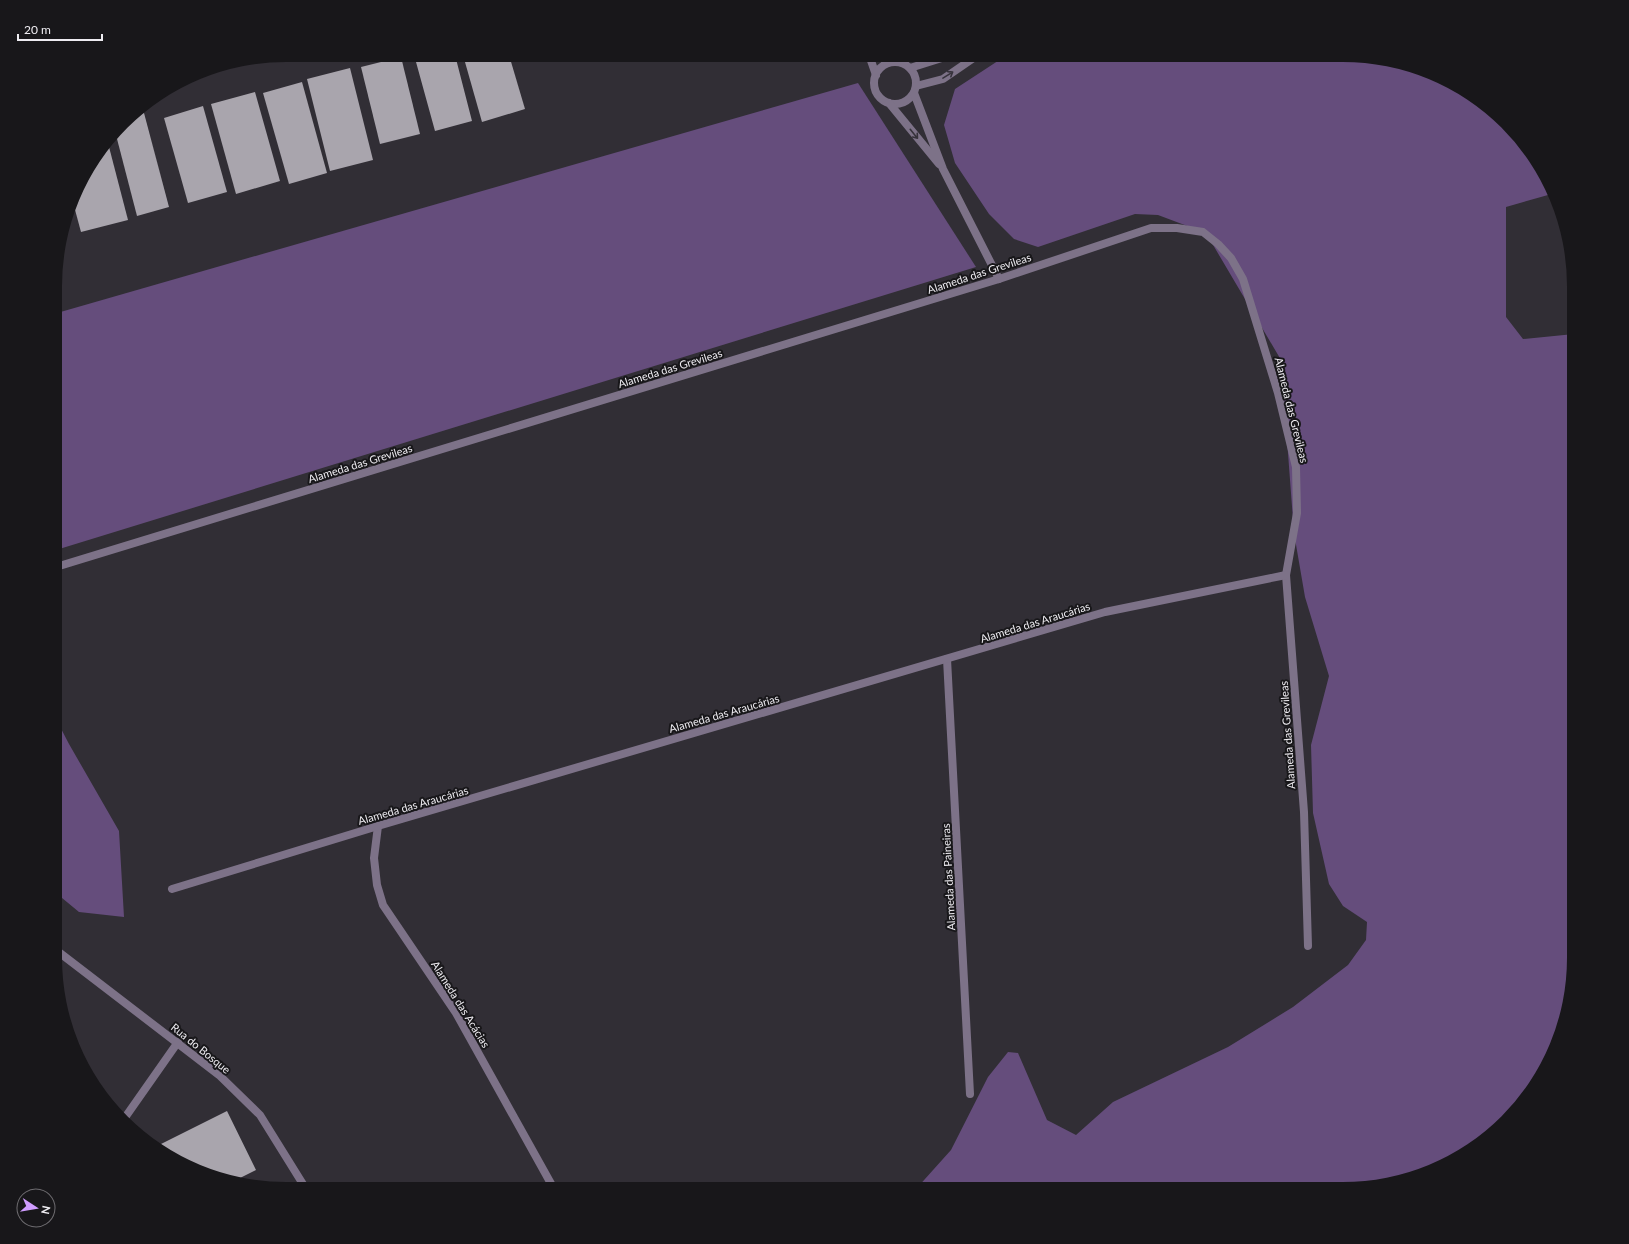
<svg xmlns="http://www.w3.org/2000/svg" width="1629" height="1244" viewBox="0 0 1629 1244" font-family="Lato,sans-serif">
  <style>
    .green { fill: #544762 }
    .forest { fill: #654d7c }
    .building { fill: #a9a5ad }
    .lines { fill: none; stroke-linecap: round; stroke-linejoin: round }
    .street { stroke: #7d7288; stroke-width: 8 }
    .oneway { stroke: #36323b }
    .labels { text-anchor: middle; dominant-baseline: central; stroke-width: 4; stroke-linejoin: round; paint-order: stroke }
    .street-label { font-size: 11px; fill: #eeecf1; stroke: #18171a }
  </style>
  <rect width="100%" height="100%" fill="#312e35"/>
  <polygon class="green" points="57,261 61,306 57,306"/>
  <g class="forest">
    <polygon points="1007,55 1358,55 1431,73 1495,112 1550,184 1553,191 1548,195 1506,207 1506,317 1523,339 1574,334 1573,973 1556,1047 1517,1110 1445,1165 1388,1185 1343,1189 916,1189 951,1150 988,1077 1008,1052 1018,1053 1047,1120 1076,1135 1113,1102 1228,1047 1293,1007 1348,965 1366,940 1367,922 1343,906 1329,884 1313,813 1311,745 1329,676 1305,597 1294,533 1281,360 1206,233 1158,215 1135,214 1038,247 1014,239 989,214 955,163 944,125 955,89"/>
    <polygon points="858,83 976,267 56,550 57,313"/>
    <polygon points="56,719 69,744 119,831 124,917 79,912 56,893"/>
  </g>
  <g class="building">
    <polygon points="432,55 455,55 472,121 435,131 416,62 433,57"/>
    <polygon points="463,55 509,55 525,109 482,122"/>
    <polygon points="401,57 420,134 380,144 361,67"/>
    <polygon points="350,68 373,160 330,171 307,79"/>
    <polygon points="302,82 327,173 289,184 263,93"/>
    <polygon points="255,92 280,181 236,194 211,104"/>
    <polygon points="203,106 227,192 188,203 164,118"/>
    <polygon points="144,113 169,207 137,216 116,135 130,116"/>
    <polygon points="108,143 128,220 81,232 74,206 86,171"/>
    <polygon points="227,1111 256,1170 236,1180 220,1177 217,1172 212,1175 198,1172 164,1151 161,1144"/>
  </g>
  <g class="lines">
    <g class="street">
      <polyline points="869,55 876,75"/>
      <circle cx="895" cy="83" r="21"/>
      <polyline points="910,68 945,57 975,57 981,55"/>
      <polyline points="916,86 943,79 975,57"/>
      <polyline points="914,93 943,169 999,279"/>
      <polyline points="889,103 939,164"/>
      <polyline points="56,567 999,279 1151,228 1177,228 1203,232 1218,244 1231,258 1243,279 1278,393 1296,467 1297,513 1286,575 1304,812 1308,946"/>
      <polyline points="947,659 970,1094"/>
      <polyline points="378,826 374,858 377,885 383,905 456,1013 554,1189"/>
      <polyline points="172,889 378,826 1105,612 1286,575"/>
      <polyline points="56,950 219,1075 260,1115 306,1189"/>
      <polyline points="124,1119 178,1042"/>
    </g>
  </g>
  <defs><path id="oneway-shaft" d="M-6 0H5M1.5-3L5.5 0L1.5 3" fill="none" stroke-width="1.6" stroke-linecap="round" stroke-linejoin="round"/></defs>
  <g class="oneway">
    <use href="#oneway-shaft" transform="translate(948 75) rotate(-32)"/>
    <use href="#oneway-shaft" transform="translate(914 134) rotate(51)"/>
  </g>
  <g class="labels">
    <g class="street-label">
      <text transform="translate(979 273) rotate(-18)">Alameda das Grevileas</text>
      <text transform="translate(670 368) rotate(-17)">Alameda das Grevileas</text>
      <text transform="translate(1292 410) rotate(76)">Alameda das Grevileas</text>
      <text transform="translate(360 463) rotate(-17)">Alameda das Grevileas</text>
      <text transform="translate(1035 622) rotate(-17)">Alameda das Araucárias</text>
      <text transform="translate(724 713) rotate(-16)">Alameda das Araucárias</text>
      <text transform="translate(1287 735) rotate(-94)">Alameda das Grevileas</text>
      <text transform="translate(413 805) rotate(-16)">Alameda das Araucárias</text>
      <text transform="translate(948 877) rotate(-93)">Alameda das Paineiras</text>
      <text transform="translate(461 1004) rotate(58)">Alameda das Acácias</text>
      <text transform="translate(201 1048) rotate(39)">Rua do Bosque</text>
    </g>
  </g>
  <path d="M0 0H1629V1244H0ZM286 62H1343A224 224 0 0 1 1567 286V958A224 224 0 0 1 1343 1182H286A224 224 0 0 1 62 958V286A224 224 0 0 1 286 62Z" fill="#18171a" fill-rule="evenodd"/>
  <g transform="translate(36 1208) rotate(102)"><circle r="19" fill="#18171a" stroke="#6e6c70"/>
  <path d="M0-3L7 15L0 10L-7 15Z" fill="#d09dff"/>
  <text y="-6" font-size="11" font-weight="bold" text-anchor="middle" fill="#eeecf1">N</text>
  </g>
  <path d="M18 34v6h84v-6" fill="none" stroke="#eeecf1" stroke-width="2"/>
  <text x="24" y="34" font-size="12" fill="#eeecf1" stroke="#18171a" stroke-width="3" paint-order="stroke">20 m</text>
</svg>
